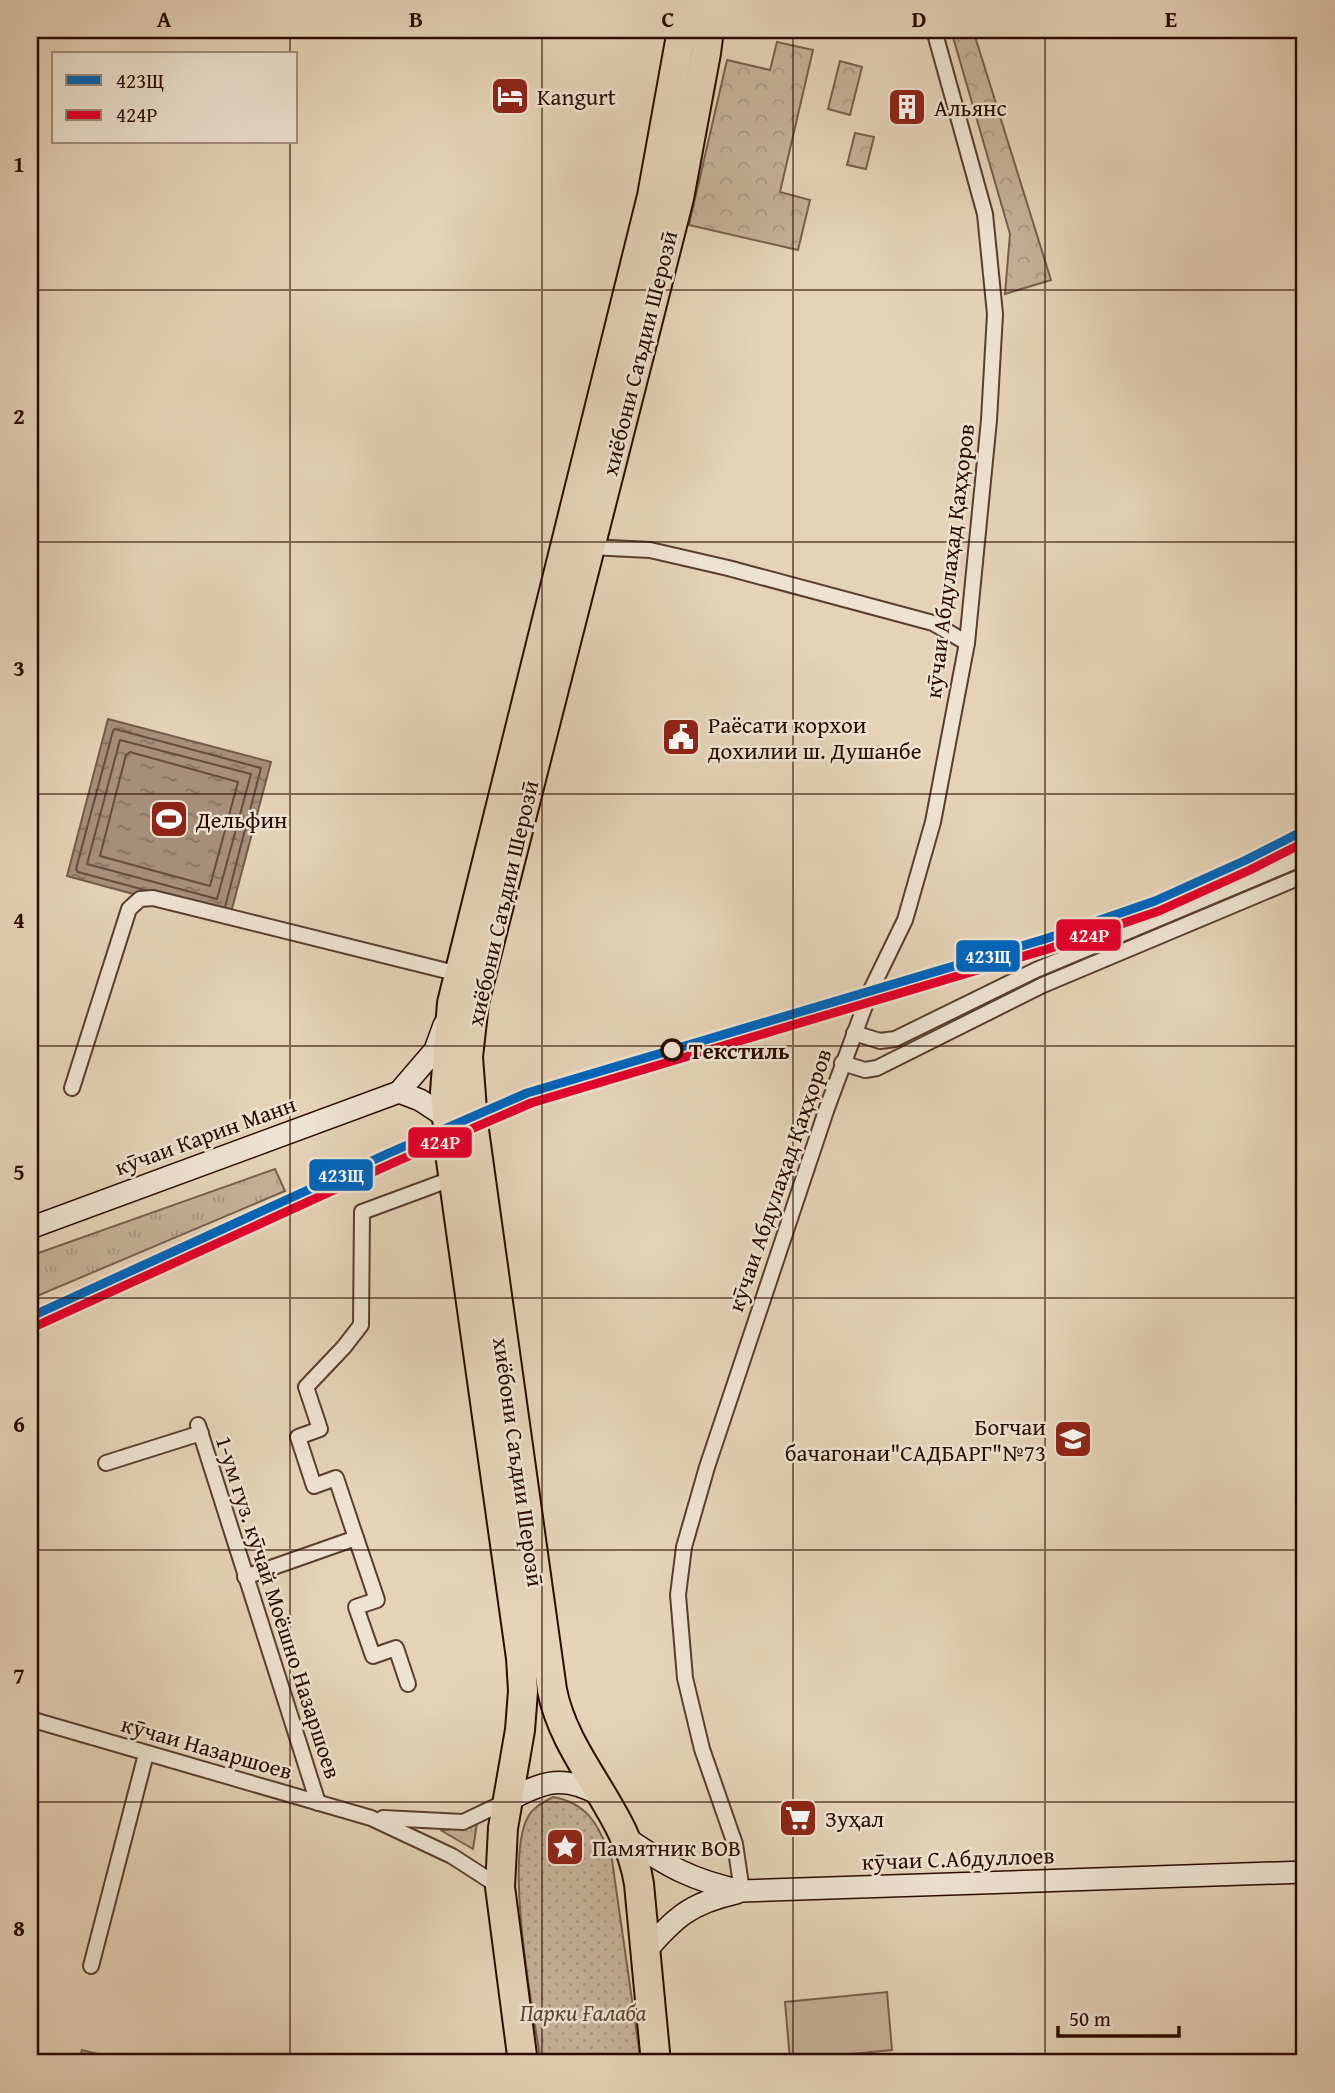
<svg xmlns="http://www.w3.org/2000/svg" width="1335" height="2093" viewBox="0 0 1335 2093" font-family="'Gentium Book Plus',serif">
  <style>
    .grass { fill: url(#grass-tufts); stroke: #785e4c; stroke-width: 2 }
    .forest { fill: url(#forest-crowns); stroke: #785e4c; stroke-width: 2 }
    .park { fill: url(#park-dots); stroke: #785e4c; stroke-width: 2 }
    .pitch { fill: #c5b098; stroke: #785e4c; stroke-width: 2 }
    .water { fill: url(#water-ripples); stroke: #755a49; stroke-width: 2 }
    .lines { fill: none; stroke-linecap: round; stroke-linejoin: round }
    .shore { stroke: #684c3c; stroke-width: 2 }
    .street-casing { stroke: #5a3d2e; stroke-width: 18 }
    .secondary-casing { stroke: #2b0b00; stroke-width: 24 }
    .highway-casing { stroke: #2b0b00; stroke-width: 32 }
    .street { stroke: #eee2d0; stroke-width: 14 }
    .secondary { stroke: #eee2d0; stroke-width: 21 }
    .highway { stroke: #e5d2b7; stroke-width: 28 }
    .rail-1-casing { stroke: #eee2d0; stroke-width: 14 }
    .rail-2-casing { stroke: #eee2d0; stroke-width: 14 }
    .rail-1 { stroke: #0065bd; stroke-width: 9 }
    .rail-2 { stroke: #e4002b; stroke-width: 9 }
    .grid { fill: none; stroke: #2b0b00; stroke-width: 2; stroke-opacity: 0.55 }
    .stop-dot { fill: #eee2d0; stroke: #2b0b00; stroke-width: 3.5 }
    .labels { text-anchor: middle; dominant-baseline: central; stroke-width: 5; stroke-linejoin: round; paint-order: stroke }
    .poi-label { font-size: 23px; fill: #2b0b00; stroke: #eee2d0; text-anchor: start }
    .street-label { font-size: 23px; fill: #2b0b00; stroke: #eee2d0 }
    .stop-label { font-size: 23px; font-weight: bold; fill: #2b0b00; stroke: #eee2d0; text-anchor: start }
    .park-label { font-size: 23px; font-style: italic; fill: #614535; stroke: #eee2d0 }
    .line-badge { stroke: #eee2d0; stroke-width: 2.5 }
    .badge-label { font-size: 19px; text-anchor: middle; font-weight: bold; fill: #fff }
    .neatline { fill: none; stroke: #2b0b00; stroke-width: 2.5 }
    .grid-label { font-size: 23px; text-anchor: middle; font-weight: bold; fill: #2b0b00 }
  </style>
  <defs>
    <pattern id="grass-tufts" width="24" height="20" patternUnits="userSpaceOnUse" patternTransform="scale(1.75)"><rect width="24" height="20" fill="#c5b098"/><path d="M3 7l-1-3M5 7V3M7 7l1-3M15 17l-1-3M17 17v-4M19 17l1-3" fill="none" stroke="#a99681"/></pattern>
    <pattern id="forest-crowns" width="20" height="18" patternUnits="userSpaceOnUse" patternTransform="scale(1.75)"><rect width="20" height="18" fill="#c5b098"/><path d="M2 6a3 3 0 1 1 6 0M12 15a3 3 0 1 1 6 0" fill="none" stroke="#a99681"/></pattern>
    <pattern id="park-dots" width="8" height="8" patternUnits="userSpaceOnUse" patternTransform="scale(1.75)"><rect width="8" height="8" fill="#c5b098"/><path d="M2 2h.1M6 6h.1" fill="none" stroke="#a99681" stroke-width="1.8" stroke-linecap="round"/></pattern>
    <pattern id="water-ripples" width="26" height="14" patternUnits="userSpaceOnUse" patternTransform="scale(1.75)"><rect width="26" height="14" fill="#a68e79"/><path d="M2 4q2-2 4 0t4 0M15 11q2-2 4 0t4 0" fill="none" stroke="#877261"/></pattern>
  </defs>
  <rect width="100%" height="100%" fill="#e5d2b7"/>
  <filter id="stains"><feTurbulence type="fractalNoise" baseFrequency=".00286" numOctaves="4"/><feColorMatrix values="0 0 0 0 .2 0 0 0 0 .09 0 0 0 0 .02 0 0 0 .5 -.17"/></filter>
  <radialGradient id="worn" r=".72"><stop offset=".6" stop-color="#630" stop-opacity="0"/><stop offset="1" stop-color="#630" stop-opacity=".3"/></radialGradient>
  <g class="grass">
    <polygon points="275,1169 285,1191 30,1299 30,1256"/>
    <polygon points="477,1823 473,1849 442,1831"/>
    <polygon points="82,2050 133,2063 78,2063"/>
  </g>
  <g class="forest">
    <polygon points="951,30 973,30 1051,280 1005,294 1010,234"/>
    <polygon points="777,42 813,50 780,192 810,200 798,250 689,225 727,60 770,70"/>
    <polygon points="840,61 862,67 850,115 828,109"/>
    <polygon points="855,133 874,137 866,169 847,165"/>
  </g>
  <path class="park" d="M553 1797C589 1803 600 1828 612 1860L641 2063H541C533 2012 504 1859 528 1817 533 1807 544 1802 553 1797Z"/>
  <polygon class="pitch" points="887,1992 892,2050 790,2060 785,2002"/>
  <polygon class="water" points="108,719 271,762 229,920 67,876"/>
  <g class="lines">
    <g class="shore">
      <polygon points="120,740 251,774 217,899 87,864"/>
      <polygon points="130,752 238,782 210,886 100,856 126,755"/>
      <polyline points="145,890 78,872 76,869 113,731 115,729 261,768 225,907"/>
    </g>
    <defs>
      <g id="street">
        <polyline points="590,547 650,550 728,568 933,623 967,643"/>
        <polyline points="854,1033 880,1041 895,1039 1036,970 1305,857"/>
        <polyline points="842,1063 865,1070 877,1068 1043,985 1305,875"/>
        <polyline points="72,1088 129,909 140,899 153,898 459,974"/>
        <polyline points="198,1425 318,1803"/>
        <polyline points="106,1463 201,1433"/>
        <polyline points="356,1538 377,1600 356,1607 373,1656 396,1648 408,1684"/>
        <polyline points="245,1577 356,1538 336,1478 314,1486 298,1437 320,1429 306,1387 344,1347 361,1325 362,1212 454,1178"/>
        <polyline points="30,1719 371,1818 452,1856 500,1887"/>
        <polyline points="383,1818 463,1822 507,1801"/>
        <polyline points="742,1891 735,1844 702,1749 685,1678 678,1595 684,1547 707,1467 827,1108 870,992 905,920 933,822 967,643 989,420 995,314 985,214 934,30"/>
        <polyline points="91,1966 146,1754"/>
      </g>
      <g id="secondary">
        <polyline points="444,1025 435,1050 399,1092 420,1100 446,1117"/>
        <polyline points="30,1228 399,1092"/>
        <path d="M507 1801C544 1781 564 1774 602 1796"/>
        <path d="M626 1838C669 1867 691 1880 742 1891L1305 1872"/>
        <path d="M645 1952C675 1917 691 1903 736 1893"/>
      </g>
      <g id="highway">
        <polyline points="523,2063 500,1887 503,1828 520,1730 523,1691 521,1658 450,1153 445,1092 452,1003 652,196 682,30"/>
        <path d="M656 2063 639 1884C628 1811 566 1761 552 1690L473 1123 468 1057 474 1003 679 198 706 53 709 30"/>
      </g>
    </defs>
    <use href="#street" class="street-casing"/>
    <use href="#secondary" class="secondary-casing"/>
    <use href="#highway" class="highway-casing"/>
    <use href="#street" class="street"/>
    <use href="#secondary" class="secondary"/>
    <use href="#highway" class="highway"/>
    <defs>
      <polyline id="rail-1" points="30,1317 389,1153 527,1093 1045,939 1155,901 1246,860 1305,830"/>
      <polyline id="rail-2" points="34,1327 393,1163 531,1103 1048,949 1159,911 1250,870 1305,842"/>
    </defs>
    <use href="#rail-1" class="rail-1-casing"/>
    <use href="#rail-2" class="rail-2-casing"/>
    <use href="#rail-1" class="rail-1"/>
    <use href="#rail-2" class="rail-2"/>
  </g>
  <path class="grid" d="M290 30V54M542 30V2063M793 30V2063M1045 30V2063M290 142V2063M30 290H1305M30 542H1305M30 794H1305M30 1046H1305M30 1298H1305M30 1550H1305M30 1802H1305"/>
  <defs>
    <symbol id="hotel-square" viewBox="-11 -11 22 22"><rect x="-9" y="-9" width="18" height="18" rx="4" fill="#8f2418" stroke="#eee2d0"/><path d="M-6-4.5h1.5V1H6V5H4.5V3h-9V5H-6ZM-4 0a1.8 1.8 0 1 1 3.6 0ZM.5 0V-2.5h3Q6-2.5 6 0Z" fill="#fff"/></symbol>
    <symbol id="building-square" viewBox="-11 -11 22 22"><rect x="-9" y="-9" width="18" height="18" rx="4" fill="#8f2418" stroke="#eee2d0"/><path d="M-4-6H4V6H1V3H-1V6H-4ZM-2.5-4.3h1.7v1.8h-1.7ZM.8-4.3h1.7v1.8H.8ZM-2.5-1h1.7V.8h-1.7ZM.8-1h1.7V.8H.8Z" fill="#fff"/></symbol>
    <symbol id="civic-square" viewBox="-11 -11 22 22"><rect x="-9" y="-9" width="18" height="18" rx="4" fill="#8f2418" stroke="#eee2d0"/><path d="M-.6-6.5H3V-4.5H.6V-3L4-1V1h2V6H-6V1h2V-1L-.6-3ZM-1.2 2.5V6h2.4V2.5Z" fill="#fff"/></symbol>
    <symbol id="stadium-square" viewBox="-11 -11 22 22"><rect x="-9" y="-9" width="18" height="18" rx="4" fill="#8f2418" stroke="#eee2d0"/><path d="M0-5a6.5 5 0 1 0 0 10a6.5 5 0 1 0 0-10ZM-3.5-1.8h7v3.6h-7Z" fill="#fff"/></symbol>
    <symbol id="school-square" viewBox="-11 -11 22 22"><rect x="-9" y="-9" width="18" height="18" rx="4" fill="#8f2418" stroke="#eee2d0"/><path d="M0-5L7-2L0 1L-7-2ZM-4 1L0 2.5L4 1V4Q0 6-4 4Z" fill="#fff"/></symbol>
    <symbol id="supermarket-square" viewBox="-11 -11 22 22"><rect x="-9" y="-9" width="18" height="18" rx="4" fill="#8f2418" stroke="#eee2d0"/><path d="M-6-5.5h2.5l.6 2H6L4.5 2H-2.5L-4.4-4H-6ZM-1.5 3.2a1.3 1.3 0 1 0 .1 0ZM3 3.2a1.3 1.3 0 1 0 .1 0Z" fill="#fff"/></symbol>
    <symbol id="sight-square" viewBox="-11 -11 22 22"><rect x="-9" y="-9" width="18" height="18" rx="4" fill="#8f2418" stroke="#eee2d0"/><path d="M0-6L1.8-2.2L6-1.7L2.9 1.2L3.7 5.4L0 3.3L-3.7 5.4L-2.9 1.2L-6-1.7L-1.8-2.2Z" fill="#fff"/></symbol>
  </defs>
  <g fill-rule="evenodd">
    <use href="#hotel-square" x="488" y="74" width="44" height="44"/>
    <use href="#building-square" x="885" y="85" width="44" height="44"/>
    <use href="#civic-square" x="659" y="715" width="44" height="44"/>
    <use href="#stadium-square" x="147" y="797" width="44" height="44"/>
    <use href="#school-square" x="1051" y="1417" width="44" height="44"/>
    <use href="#supermarket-square" x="776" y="1796" width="44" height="44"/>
    <use href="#sight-square" x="543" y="1825" width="44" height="44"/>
  </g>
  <circle class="stop-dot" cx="672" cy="1050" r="10"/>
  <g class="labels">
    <g class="poi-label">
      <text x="537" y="96">Kangurt</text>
      <text x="934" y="107">Альянс</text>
      <text x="708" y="724">Раёсати корхои<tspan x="708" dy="26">дохилии ш. Душанбе</tspan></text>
      <text x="196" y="819">Дельфин</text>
      <text x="1046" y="1426" text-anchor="end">Богчаи<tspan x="1046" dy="26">бачагонаи"САДБАРГ"№73</tspan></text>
      <text x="825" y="1818">Зуҳал</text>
      <text x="592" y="1847">Памятник ВОВ</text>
    </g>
    <g class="street-label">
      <text transform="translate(639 353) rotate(-76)">хиёбони Саъдии Шерозӣ</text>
      <text transform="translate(949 561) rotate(-83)">кӯчаи Абдулаҳад Қаҳҳоров</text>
      <text transform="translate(502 903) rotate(-77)">хиёбони Саъдии Шерозӣ</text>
      <text transform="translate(205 1135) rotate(-20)">кӯчаи Карин Манн</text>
      <text transform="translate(779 1180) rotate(-71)">кӯчаи Абдулаҳад Қаҳҳоров</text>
      <text transform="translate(519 1462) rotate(82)">хиёбони Саъдии Шерозӣ</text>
      <text transform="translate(279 1607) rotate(72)">1-ум гуз. кӯчай Моёшно Назаршоев</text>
      <text transform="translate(207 1747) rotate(16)">кӯчаи Назаршоев</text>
      <text transform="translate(958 1858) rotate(-2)">кӯчаи С.Абдуллоев</text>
    </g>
    <g class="stop-label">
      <text x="689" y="1050">Текстиль</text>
    </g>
    <g class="park-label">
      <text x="583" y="2012">Парки Ғалаба</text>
    </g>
  </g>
  <g class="line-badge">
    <rect x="1055" y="918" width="67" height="34" rx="7" fill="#e4002b"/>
    <rect x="955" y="939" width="66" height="34" rx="7" fill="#0065bd"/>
    <rect x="407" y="1126" width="66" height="33" rx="7" fill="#e4002b"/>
    <rect x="308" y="1158" width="66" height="34" rx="7" fill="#0065bd"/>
  </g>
  <g class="badge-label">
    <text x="1089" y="942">424Р</text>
    <text x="988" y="963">423Щ</text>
    <text x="440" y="1149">424Р</text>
    <text x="341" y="1182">423Щ</text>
  </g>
  <rect width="1335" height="2093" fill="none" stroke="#e5d2b7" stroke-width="77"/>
  <rect x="52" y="52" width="245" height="91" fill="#eee2d0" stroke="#a08c7d" stroke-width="2"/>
  <rect x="66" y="75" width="35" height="10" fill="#0065bd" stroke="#a08c7d" stroke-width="2"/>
  <text x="116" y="88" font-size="21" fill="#2b0b00">423Щ</text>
  <rect x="66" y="110" width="35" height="10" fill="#e4002b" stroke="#a08c7d" stroke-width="2"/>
  <text x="116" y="122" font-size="21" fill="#2b0b00">424Р</text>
  <path d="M1058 2026v10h121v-10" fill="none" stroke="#2b0b00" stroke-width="3.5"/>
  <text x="1069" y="2026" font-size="21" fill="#2b0b00" stroke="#eee2d0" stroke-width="5" paint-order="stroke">50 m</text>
  <rect x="38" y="38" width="1258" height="2016" class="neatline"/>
  <g class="grid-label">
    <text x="164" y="27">A</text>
    <text x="416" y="27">B</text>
    <text x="668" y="27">C</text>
    <text x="919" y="27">D</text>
    <text x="1171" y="27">E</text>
    <text x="19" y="172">1</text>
    <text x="19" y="424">2</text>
    <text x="19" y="676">3</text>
    <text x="19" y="928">4</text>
    <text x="19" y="1180">5</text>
    <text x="19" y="1432">6</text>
    <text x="19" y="1684">7</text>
    <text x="19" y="1936">8</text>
  </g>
  <rect width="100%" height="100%" filter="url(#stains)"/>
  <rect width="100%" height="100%" fill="url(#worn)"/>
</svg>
